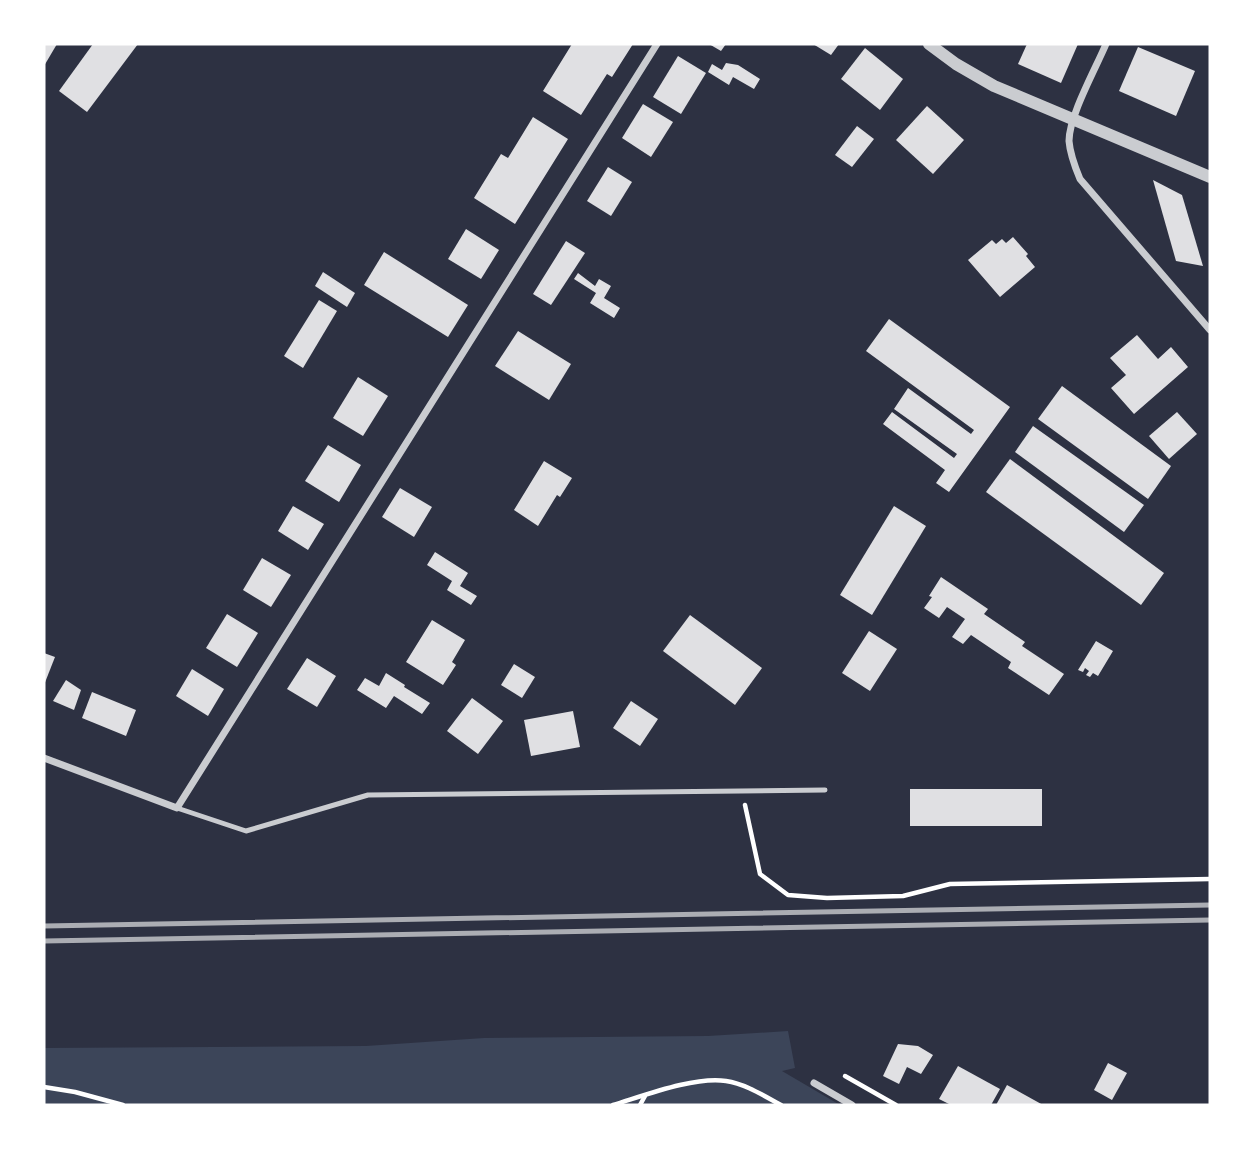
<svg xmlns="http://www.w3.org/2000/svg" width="1254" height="1149" viewBox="0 0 1254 1149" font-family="Cabin,sans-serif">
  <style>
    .green { fill: #3c4559 }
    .building { fill: #e0e0e3 }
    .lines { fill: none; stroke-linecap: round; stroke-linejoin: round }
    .path { stroke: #fff; stroke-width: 4.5 }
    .service { stroke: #caccd0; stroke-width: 5 }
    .minor { stroke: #caccd0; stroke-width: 7 }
    .tertiary { stroke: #caccd0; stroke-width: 12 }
    .rail { stroke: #abadb3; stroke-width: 5 }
  </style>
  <rect width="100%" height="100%" fill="#2d3142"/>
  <polygon class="green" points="788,1031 795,1068 782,1071 840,1105 44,1105 44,1048 366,1046 484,1038 708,1036"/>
  <g class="building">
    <polygon points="44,44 57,44 44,66"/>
    <polygon points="93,44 138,44 87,112 59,91"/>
    <polygon points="572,44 633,44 612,77 607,74 581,115 543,91"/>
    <polygon points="709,44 726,44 721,51"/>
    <polygon points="813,44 839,44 831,55"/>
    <polygon points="1027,44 1078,44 1061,83 1018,64"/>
    <polygon points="1138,47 1195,71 1176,116 1119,91"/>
    <polygon points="865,48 903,79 880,110 841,79"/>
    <polygon points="678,56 706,73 681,114 653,97"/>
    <polygon points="726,63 738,65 760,79 754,89 733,77 729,85 708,72 712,64 722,70"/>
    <polygon points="643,104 673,122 651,157 622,138"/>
    <polygon points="927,106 964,140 933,174 896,140"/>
    <polygon points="533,117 568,139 515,224 474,198 501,154 508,158"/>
    <polygon points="857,126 874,139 852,167 835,155"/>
    <polygon points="608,167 632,182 611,216 587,201"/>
    <polygon points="1153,180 1182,195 1203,266 1176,261"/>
    <polygon points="466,229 499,250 481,279 448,259"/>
    <polygon points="1013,237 1028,254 1026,256 1035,267 1000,297 968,260 992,240 996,244 1002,239 1006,243"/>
    <polygon points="566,241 585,253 551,305 533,294"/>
    <polygon points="384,252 468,305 448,337 364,285"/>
    <polygon points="323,272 355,293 347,307 315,286"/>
    <polygon points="578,273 595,286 599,279 611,286 604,298 620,308 614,318 590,303 596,293 574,279"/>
    <polygon points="319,300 337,311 303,368 284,356"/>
    <polygon points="889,319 1010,407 949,492 936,483 945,470 883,424 892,412 954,458 957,454 894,409 908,388 971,434 974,430 866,351"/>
    <polygon points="518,331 571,364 549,400 495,366"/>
    <polygon points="1137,335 1158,359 1171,347 1188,367 1134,414 1111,388 1126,375 1110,358"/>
    <polygon points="358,377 388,396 363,436 333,418"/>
    <polygon points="1062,386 1171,466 1148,499 1038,419"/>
    <polygon points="1177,412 1197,434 1169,459 1149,436"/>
    <polygon points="1033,426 1144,505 1124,532 1015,452"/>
    <polygon points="328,445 361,465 339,502 305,481"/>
    <polygon points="1010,459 1164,573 1141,605 986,492"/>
    <polygon points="544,461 572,478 560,497 557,495 538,526 514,510"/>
    <polygon points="400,488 432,507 414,537 382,517"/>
    <polygon points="293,506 324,524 308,550 278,531"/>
    <polygon points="894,506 926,526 872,615 840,595"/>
    <polygon points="435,552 468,573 460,586 477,596 471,605 447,590 452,581 427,565"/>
    <polygon points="262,558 291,575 271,607 243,590"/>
    <polygon points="941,577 988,609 984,614 1025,642 1022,646 1064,674 1049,695 1008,668 1011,662 971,635 963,644 952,637 965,619 947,607 939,618 924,608 932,597 929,596"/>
    <polygon points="227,614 258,633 237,667 206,648"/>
    <polygon points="690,615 762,668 735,705 663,651"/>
    <polygon points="432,620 465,640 452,662 456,665 443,685 406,662"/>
    <polygon points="869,631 897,649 870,691 842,673"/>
    <polygon points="1096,641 1113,651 1098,676 1093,673 1090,677 1086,675 1089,671 1085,668 1083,672 1078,670"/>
    <polygon points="44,653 55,657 44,685"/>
    <polygon points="307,658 336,676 317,707 287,689"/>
    <polygon points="514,664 535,677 522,698 501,685"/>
    <polygon points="192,669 224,689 208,716 176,696"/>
    <polygon points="386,673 405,685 404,687 430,703 422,714 394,696 386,708 357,690 365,678 379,686"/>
    <polygon points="66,680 81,690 74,710 53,701"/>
    <polygon points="92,692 136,710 126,736 82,718"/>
    <polygon points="472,698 503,721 478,754 447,731"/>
    <polygon points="631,701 658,719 640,746 613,728"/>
    <polygon points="573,711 580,747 531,756 524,720"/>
    <rect x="910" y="789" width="132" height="37"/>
    <polygon points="898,1044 918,1046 933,1055 921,1074 907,1067 899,1084 883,1076"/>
    <polygon points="1108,1063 1127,1073 1112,1100 1094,1090"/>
    <polygon points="958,1066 1000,1089 991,1105 951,1105 939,1099"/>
    <polygon points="1007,1085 1043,1105 996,1105"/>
  </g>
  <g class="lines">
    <g class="path">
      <polyline points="745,805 760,874 788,895 827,898 903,896 950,884 1210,879"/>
      <polyline points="845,1076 896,1105"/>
      <polyline points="44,1087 75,1092 123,1105"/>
      <path d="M613 1105C643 1096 695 1076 726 1081 746 1084 764 1096 781 1105"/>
      <polyline points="640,1105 645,1096"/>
    </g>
    <polyline class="service" points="177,808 246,831 368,795 825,790"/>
    <g class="minor">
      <path d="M1106 44C1096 68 1069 116 1069 141 1070 154 1075 167 1080 179L1210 330"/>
      <polyline points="44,758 177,808 657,44"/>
      <polyline points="814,1083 852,1105"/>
    </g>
    <polyline class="tertiary" points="929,44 956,64 994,86 1210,177"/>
    <g class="rail">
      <polyline points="44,926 1210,905"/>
      <polyline points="44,941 1210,920"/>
    </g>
  </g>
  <rect width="1254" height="1149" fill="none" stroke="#ffffff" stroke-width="91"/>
</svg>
